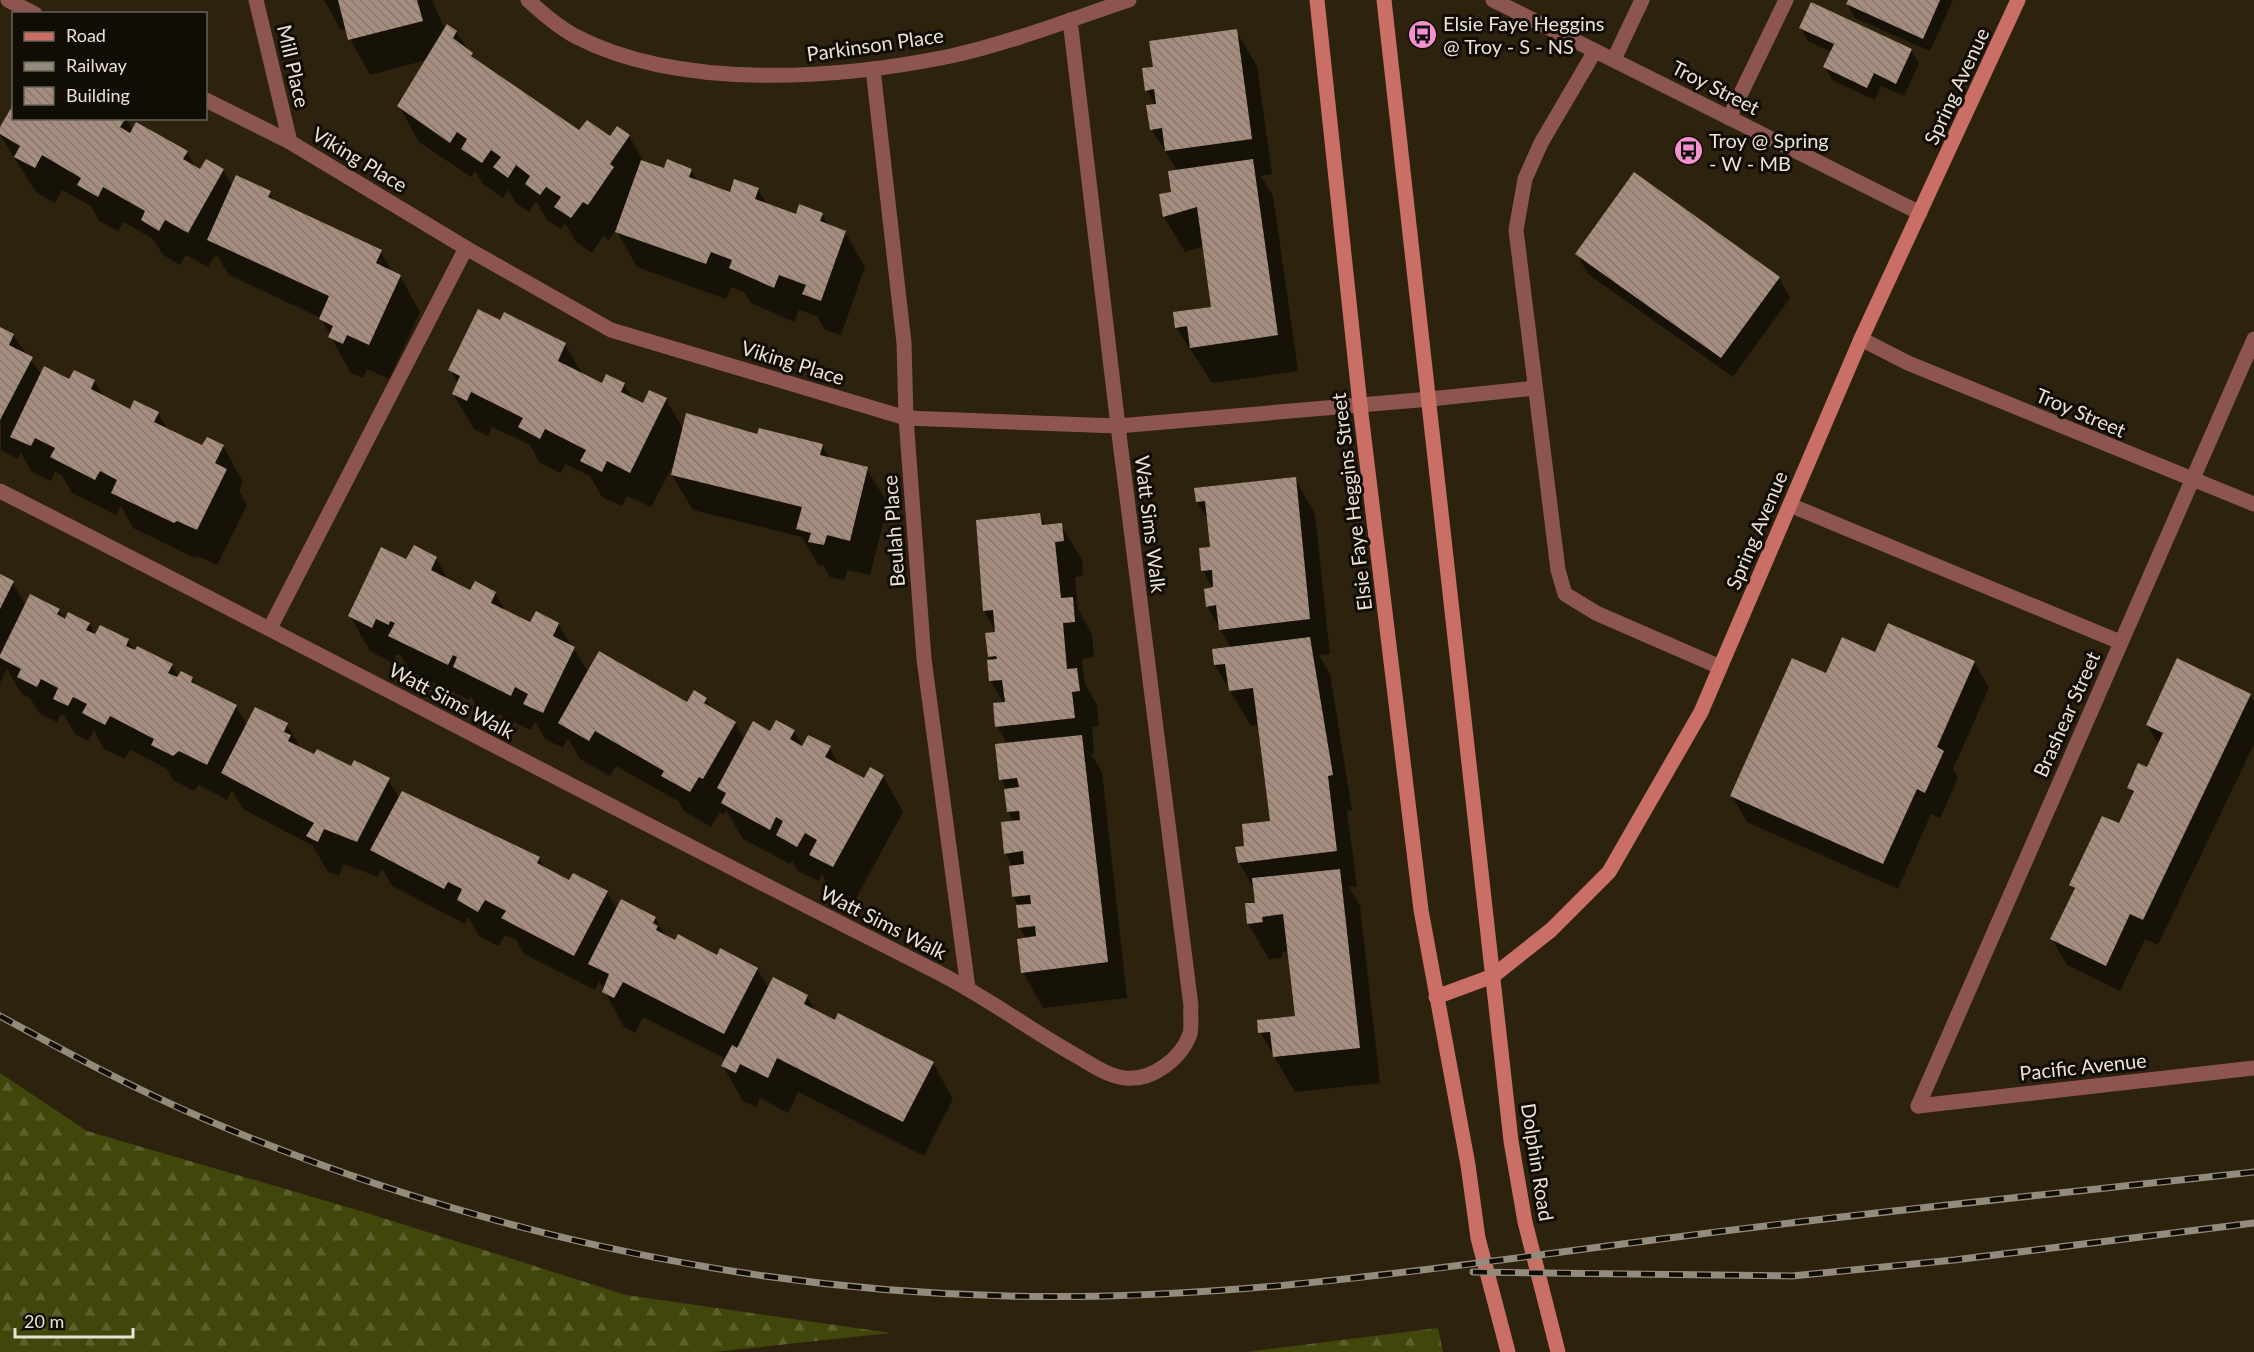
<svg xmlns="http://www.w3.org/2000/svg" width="2254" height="1352" viewBox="0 0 2254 1352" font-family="Lato,sans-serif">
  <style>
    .forest { fill: url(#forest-firs) }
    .shadow { fill: #0007 }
    .building { fill: url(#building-back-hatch) }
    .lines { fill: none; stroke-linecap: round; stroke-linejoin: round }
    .lane { stroke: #8d554f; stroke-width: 15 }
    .street { stroke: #8d554f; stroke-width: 15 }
    .secondary { stroke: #c96f66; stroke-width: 15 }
    .rail-casing { stroke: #938b7b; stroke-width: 7 }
    .rail { stroke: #110c05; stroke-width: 4.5; stroke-dasharray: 14; stroke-linecap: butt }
    .labels { text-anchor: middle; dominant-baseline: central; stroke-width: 6; stroke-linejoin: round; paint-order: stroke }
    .poi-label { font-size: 20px; fill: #e9e2d5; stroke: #110c05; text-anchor: start }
    .street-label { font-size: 20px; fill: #e9e2d5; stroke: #110c05 }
  </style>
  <defs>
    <pattern id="forest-firs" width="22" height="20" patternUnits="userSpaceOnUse" patternTransform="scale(1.5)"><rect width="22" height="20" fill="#41460a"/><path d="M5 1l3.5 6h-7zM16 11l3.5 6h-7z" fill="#5c602d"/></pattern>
    <pattern id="building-back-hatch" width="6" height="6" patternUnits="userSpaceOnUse" patternTransform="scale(1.5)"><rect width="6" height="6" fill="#a58d7f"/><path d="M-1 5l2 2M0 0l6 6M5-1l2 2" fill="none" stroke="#88776c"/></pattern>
  </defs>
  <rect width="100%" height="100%" fill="#2c220e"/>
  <g class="forest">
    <polygon points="0,1073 87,1131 364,1212 626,1295 891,1333 714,1352 0,1352"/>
    <polygon points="1438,1328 1443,1352 1247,1352"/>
  </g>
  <g class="shadow">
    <polygon points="324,0 432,0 445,30 447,26 456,32 476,61 580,132 610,138 629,136 644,162 665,170 691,170 698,182 731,194 758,189 768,206 797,216 822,214 828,226 845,232 865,267 841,335 825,330 817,316 799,310 794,322 751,303 744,292 731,287 726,299 637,267 616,230 609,240 603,236 592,253 576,242 565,223 561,229 547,220 536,201 529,212 516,203 508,190 503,198 483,184 475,171 471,177 419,142 399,106 427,60 370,75 350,39 347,29 341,30"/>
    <polygon points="1849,0 1953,0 1930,51 1855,18 1847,4"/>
    <polygon points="1801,28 1911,50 1919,63 1904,96 1881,86 1875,100 1832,80 1825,67 1832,52 1808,41"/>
    <polygon points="1236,31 1257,66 1272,174 1261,176 1273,196 1298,371 1212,383 1176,327 1213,308 1204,246 1185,252 1164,217 1161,195 1173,193 1178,171 1151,129 1155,105 1147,90 1154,68"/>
    <polygon points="14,118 126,118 133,130 187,153 196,168 200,171 223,170 232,186 269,193 275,202 380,251 393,273 400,276 420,312 389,379 367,369 363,378 350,372 321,318 229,275 216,254 208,267 186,255 180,265 163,255 153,239 124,222 118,231 99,221 91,206 62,190 55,203 36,192 0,135 0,130"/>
    <polygon points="1577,254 1779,278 1790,298 1733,377 1588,274"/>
    <polygon points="500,322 565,345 583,375 603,385 624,384 633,400 643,405 666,399 683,429 822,446 830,459 867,469 888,504 870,575 847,570 844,580 830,577 824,566 818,565 802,537 693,510 672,475 676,460 651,507 627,496 622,506 602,497 590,476 565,464 561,473 540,463 530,445 492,427 488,436 474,429 453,394 458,384 450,369"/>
    <polygon points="0,328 13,335 42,375 70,381 94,381 104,397 131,411 158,413 168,430 203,447 223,446 243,482 239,491 247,505 217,565 198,556 195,558 133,528 121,506 116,515 72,493 62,476 55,472 51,481 32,472 21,453 18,459 1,450"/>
    <polygon points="1295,478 1315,514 1330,654 1319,655 1330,674 1352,810 1347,811 1357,886 1349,887 1360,906 1380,1083 1295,1092 1260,1032 1297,1017 1289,951 1282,952 1282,958 1269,959 1248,924 1257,904 1255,891 1239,862 1246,847 1272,822 1259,725 1251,726 1215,665 1231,648 1207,606 1213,589 1203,571 1200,549 1212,548 1209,522 1197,502"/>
    <polygon points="1039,515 1046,526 1061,525 1082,560 1083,576 1075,577 1078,609 1092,634 1094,657 1082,659 1085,684 1097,705 1099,726 1092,727 1094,753 1091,754 1102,772 1127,998 1043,1008 1023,972 1026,939 1020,928 1019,907 1013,897 1013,867 1006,854 1014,822 1008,811 1007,790 1001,780 997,746 1008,745 997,726 1004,704 991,681 992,661 989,656 996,632 984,611 978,522"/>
    <polygon points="436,558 449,581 471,592 495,593 506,612 531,624 558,624 588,672 688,704 706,699 712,710 735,723 745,740 771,733 794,731 803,747 829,747 841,768 865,780 883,776 903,812 854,902 831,890 822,874 818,881 798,871 792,861 790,864 743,839 726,810 724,814 720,812 711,827 684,811 678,801 616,766 610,776 580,759 568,738 563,748 545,739 535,721 531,730 475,703 471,696 469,700 410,671 401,656 397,654 392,663 370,651 350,616 407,561"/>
    <polygon points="0,576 13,583 26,606 59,610 65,622 89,624 96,636 128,640 135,653 172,666 179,678 192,678 197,686 236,706 247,725 287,725 301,749 388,779 399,798 539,858 546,870 570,882 607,892 617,910 655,918 666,937 757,969 769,989 807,996 816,1012 933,1063 953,1099 924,1156 798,1092 788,1113 760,1098 756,1107 743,1101 723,1066 726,1059 643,1017 635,1033 624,1027 599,981 595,990 524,954 516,940 505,935 499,946 479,936 468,917 465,924 392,886 382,868 378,877 344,864 339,876 328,872 313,846 243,809 232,790 227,800 199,785 194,791 173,780 167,769 130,750 125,759 104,749 94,730 88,741 75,734 64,715 61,714 57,722 39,713 30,698 21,693 7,669 0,683"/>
    <polygon points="1974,662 1989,688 1953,769 1958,778 1940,818 1931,814 1898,889 1747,822 1732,796 1827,675"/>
    <polygon points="2250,695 2254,701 2254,744 2158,945 2145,939 2120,991 2067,965 2052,939 2074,892 2071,885 2119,825 2133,795 2129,788 2148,769 2159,745 2147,725"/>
  </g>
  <g class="building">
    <polygon points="338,0 417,0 423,21 348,40"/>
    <polygon points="1848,0 1940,0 1923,39 1846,4"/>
    <polygon points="1811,2 1912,49 1896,84 1874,73 1867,88 1823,67 1834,44 1799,28"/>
    <polygon points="447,24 457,31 453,38 473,53 471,56 579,130 587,120 610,136 617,126 630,135 610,164 614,167 588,205 583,202 571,218 554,207 561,197 546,187 540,195 525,184 530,176 516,165 508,178 493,167 501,157 491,150 482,163 461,149 467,139 457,132 450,143 397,106"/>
    <polygon points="1237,29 1252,139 1165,151 1162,128 1150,130 1146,105 1156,104 1154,89 1145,91 1142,68 1153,67 1149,41"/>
    <polygon points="14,103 14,118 126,118 120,127 130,133 136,122 188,151 183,159 200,169 206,159 224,169 188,233 165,220 159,231 141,220 145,211 103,187 98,197 77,185 81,178 42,155 35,168 14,157 20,146 0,134 0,127"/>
    <polygon points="667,159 692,169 689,177 730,192 734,179 759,188 755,199 796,214 799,204 823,213 820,221 846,231 821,301 802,294 806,285 779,275 774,288 729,268 732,260 711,252 706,264 615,232 641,160 664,168"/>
    <polygon points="1253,159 1278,335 1190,348 1187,326 1175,328 1173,312 1211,307 1197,207 1163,217 1159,194 1171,192 1168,171"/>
    <polygon points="1634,172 1780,277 1721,358 1575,254"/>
    <polygon points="236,175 271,191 268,197 382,250 376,263 401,275 369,345 347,335 343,344 328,337 333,326 319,319 329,296 207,240"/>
    <polygon points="478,309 500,320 504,312 566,343 558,361 602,383 606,374 625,383 621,392 643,403 649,390 667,398 630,473 607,461 602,472 580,461 586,450 545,429 540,439 518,427 523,418 471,392 467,401 452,394 460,376 448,370"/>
    <polygon points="0,327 14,334 9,345 33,357 0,420"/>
    <polygon points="44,366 69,379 74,370 95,380 91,389 130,409 134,400 159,412 154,422 202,445 207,437 224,445 215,463 227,469 197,530 177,521 174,523 111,493 117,480 100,471 95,480 50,457 55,448 35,438 31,446 10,437"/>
    <polygon points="686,413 757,434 759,428 823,444 820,455 868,467 850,541 827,535 824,545 808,542 811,533 796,529 802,507 671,475"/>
    <polygon points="1296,477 1310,619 1219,630 1216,605 1206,607 1204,589 1213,587 1212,570 1201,571 1199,548 1210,547 1205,501 1196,502 1194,488"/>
    <polygon points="1040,513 1042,525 1062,523 1064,541 1055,542 1061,598 1073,597 1075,622 1063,623 1067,669 1077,668 1080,691 1072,692 1075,718 995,727 993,703 1005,702 1002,680 989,681 987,660 997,659 996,656 988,657 985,633 995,632 993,610 983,611 976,520"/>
    <polygon points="414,545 437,557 431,570 470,590 475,581 496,592 491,603 530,622 536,611 559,623 553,636 575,647 543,713 523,704 528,694 515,687 511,696 453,667 457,657 453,655 448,665 388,636 395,623 390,621 389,625 376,619 372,628 348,616 381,547 406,559"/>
    <polygon points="0,574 14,581 0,609"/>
    <polygon points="30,594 60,609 57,614 65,619 68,612 90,623 86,630 95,634 100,625 129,639 126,646 135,650 137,646 173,664 168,673 177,677 181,671 193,677 191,682 237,705 207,765 179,751 173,756 151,745 154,739 110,716 105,725 82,713 87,704 73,697 68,706 53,699 58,688 41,679 37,687 17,677 21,669 0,658 0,655"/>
    <polygon points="1888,623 1975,661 1937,747 1944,751 1925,793 1917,789 1883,864 1730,796 1792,658 1826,673 1842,637 1875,652"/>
    <polygon points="1310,637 1333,775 1328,776 1337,851 1238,863 1235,847 1244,846 1242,824 1270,821 1253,688 1229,691 1225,664 1214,665 1212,649"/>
    <polygon points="599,651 687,702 694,690 707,698 704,703 736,722 703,779 699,777 690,792 661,776 664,771 595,731 589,741 558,723"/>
    <polygon points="2177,658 2251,694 2143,920 2130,914 2106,966 2050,939 2075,888 2069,885 2102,816 2119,823 2134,791 2127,788 2138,763 2147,767 2163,733 2146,725"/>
    <polygon points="255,707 288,723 284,732 291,735 288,741 314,754 317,749 351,766 354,760 390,778 357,842 324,829 318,842 306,836 314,823 221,773"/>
    <polygon points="776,720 795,730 790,739 802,746 808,735 831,746 825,757 864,778 870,767 884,775 833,867 809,855 817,840 805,833 797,847 776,835 783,821 776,817 770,830 721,803 726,793 717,788 753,721 770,731"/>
    <polygon points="1082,735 1108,962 1021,973 1017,939 1036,936 1035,926 1018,928 1016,905 1031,904 1030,895 1012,897 1009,866 1024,864 1023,851 1004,854 1001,822 1020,820 1019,811 1007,812 1004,789 1019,787 1017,778 999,780 995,744"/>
    <polygon points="402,791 540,857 537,863 569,880 573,873 608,891 574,956 501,918 506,911 485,900 478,912 457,900 462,889 448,882 444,889 370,850"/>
    <polygon points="1340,869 1360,1048 1273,1057 1270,1032 1258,1033 1257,1020 1295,1016 1283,914 1262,917 1263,922 1247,924 1245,903 1255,903 1252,878"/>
    <polygon points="621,899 656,917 653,923 658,926 656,930 675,940 678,934 717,955 720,948 758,968 724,1034 623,982 614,998 602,992 609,974 588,964"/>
    <polygon points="773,977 808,995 804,1004 835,1020 838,1013 934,1062 903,1122 777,1058 768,1078 740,1064 736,1073 721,1066 732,1045 737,1048"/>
  </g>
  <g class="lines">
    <g class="lane">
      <polyline points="1070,20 1118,426"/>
      <polyline points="1595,51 1541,143 1525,179 1516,230 1558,570 1565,594 1596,613 1720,667"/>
      <polyline points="1729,118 1786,0"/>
      <polyline points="1430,399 1535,388"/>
      <polyline points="1790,505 2120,642"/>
      <polyline points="270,628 466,248"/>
    </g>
    <g class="street">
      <polyline points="8,0 35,14"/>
      <polyline points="256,0 290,142"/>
      <path d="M528 0C542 13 558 27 575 36 680 91 839 79 951 56 1010 43 1072 19 1129 0"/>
      <polyline points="1493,0 1920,213"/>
      <polyline points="1614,59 1642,0"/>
      <polyline points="873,69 904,343 906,418 924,659 968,988"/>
      <polyline points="206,100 290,142 466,248 611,330 906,418 1118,426 1430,399"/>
      <polyline points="1861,339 1908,363 2254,504"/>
      <path d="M0 491C314 650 624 815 939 973 986 997 1029 1029 1075 1055 1091 1064 1107 1076 1125 1078 1152 1081 1181 1059 1190 1034 1192 1026 1190 1015 1191 1006L1118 426"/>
      <polyline points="1918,1106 2254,339"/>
      <polyline points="1918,1106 2254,1068"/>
    </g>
    <g class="secondary">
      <polyline points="1317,0 1360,405 1421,910 1468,1165 1478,1238 1508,1352"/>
      <polyline points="1384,0 1511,1141 1525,1222 1558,1352"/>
      <polyline points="1436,997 1493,976 1551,930 1609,872 1701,712 1861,339 2018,0"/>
    </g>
    <defs>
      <g id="rail">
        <path d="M0 1016C68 1053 136 1090 207 1120 459 1227 734 1290 1008 1296 1233 1302 1454 1265 1677 1237 1869 1212 2062 1193 2254 1172"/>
        <polyline points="1473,1272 1792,1276 1954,1260 2254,1223"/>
      </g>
    </defs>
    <use href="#rail" class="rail-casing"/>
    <use href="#rail" class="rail"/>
  </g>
  <defs>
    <symbol id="bus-disc" viewBox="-11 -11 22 22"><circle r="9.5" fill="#f790ce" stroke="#110c05"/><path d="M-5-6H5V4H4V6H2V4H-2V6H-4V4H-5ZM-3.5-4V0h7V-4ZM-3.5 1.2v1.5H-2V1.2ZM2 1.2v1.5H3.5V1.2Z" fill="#111"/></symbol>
  </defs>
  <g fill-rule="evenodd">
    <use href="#bus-disc" x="1406" y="18" width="33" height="33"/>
    <use href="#bus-disc" x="1672" y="134" width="33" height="33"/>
  </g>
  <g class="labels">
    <g class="poi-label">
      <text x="1443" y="23">Elsie Faye Heggins<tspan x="1443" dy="23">@ Troy - S - NS</tspan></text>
      <text x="1709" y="140">Troy @ Spring<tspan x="1709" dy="23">- W - MB</tspan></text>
    </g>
    <g class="street-label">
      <text transform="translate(875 44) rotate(-8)">Parkinson Place</text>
      <text transform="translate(294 66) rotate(77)">Mill Place</text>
      <text transform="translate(1956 86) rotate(-65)">Spring Avenue</text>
      <text transform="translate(1716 87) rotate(27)">Troy Street</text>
      <text transform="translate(360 159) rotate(31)">Viking Place</text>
      <text transform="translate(793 362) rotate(17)">Viking Place</text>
      <text transform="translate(2081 412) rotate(23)">Troy Street</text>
      <text transform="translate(1351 502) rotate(-97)">Elsie Faye Heggins Street</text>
      <text transform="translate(1151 524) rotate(83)">Watt Sims Walk</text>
      <text transform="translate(1756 530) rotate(-67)">Spring Avenue</text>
      <text transform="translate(893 531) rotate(-94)">Beulah Place</text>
      <text transform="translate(452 700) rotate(28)">Watt Sims Walk</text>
      <text transform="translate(2066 714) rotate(-66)">Brashear Street</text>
      <text transform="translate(884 922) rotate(27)">Watt Sims Walk</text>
      <text transform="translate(2083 1066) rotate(-6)">Pacific Avenue</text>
      <text transform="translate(1538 1162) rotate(81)">Dolphin Road</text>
    </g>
  </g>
  <rect x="12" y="12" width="195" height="108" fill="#110c05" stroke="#676258" stroke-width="1.5"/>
  <rect x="24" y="32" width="30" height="9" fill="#c96f66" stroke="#676258" stroke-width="1.5"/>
  <text x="66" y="42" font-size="18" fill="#e9e2d5">Road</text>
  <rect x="24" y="62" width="30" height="9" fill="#938b7b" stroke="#676258" stroke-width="1.5"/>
  <text x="66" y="72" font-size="18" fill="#e9e2d5">Railway</text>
  <rect x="24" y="87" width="30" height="18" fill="url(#building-back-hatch)" stroke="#676258" stroke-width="1.5"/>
  <text x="66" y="102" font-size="18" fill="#e9e2d5">Building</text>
  <path d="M15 1328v9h118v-9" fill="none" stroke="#e9e2d5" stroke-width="3"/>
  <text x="24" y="1328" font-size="18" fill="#e9e2d5" stroke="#110c05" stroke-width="4.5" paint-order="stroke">20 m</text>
</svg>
